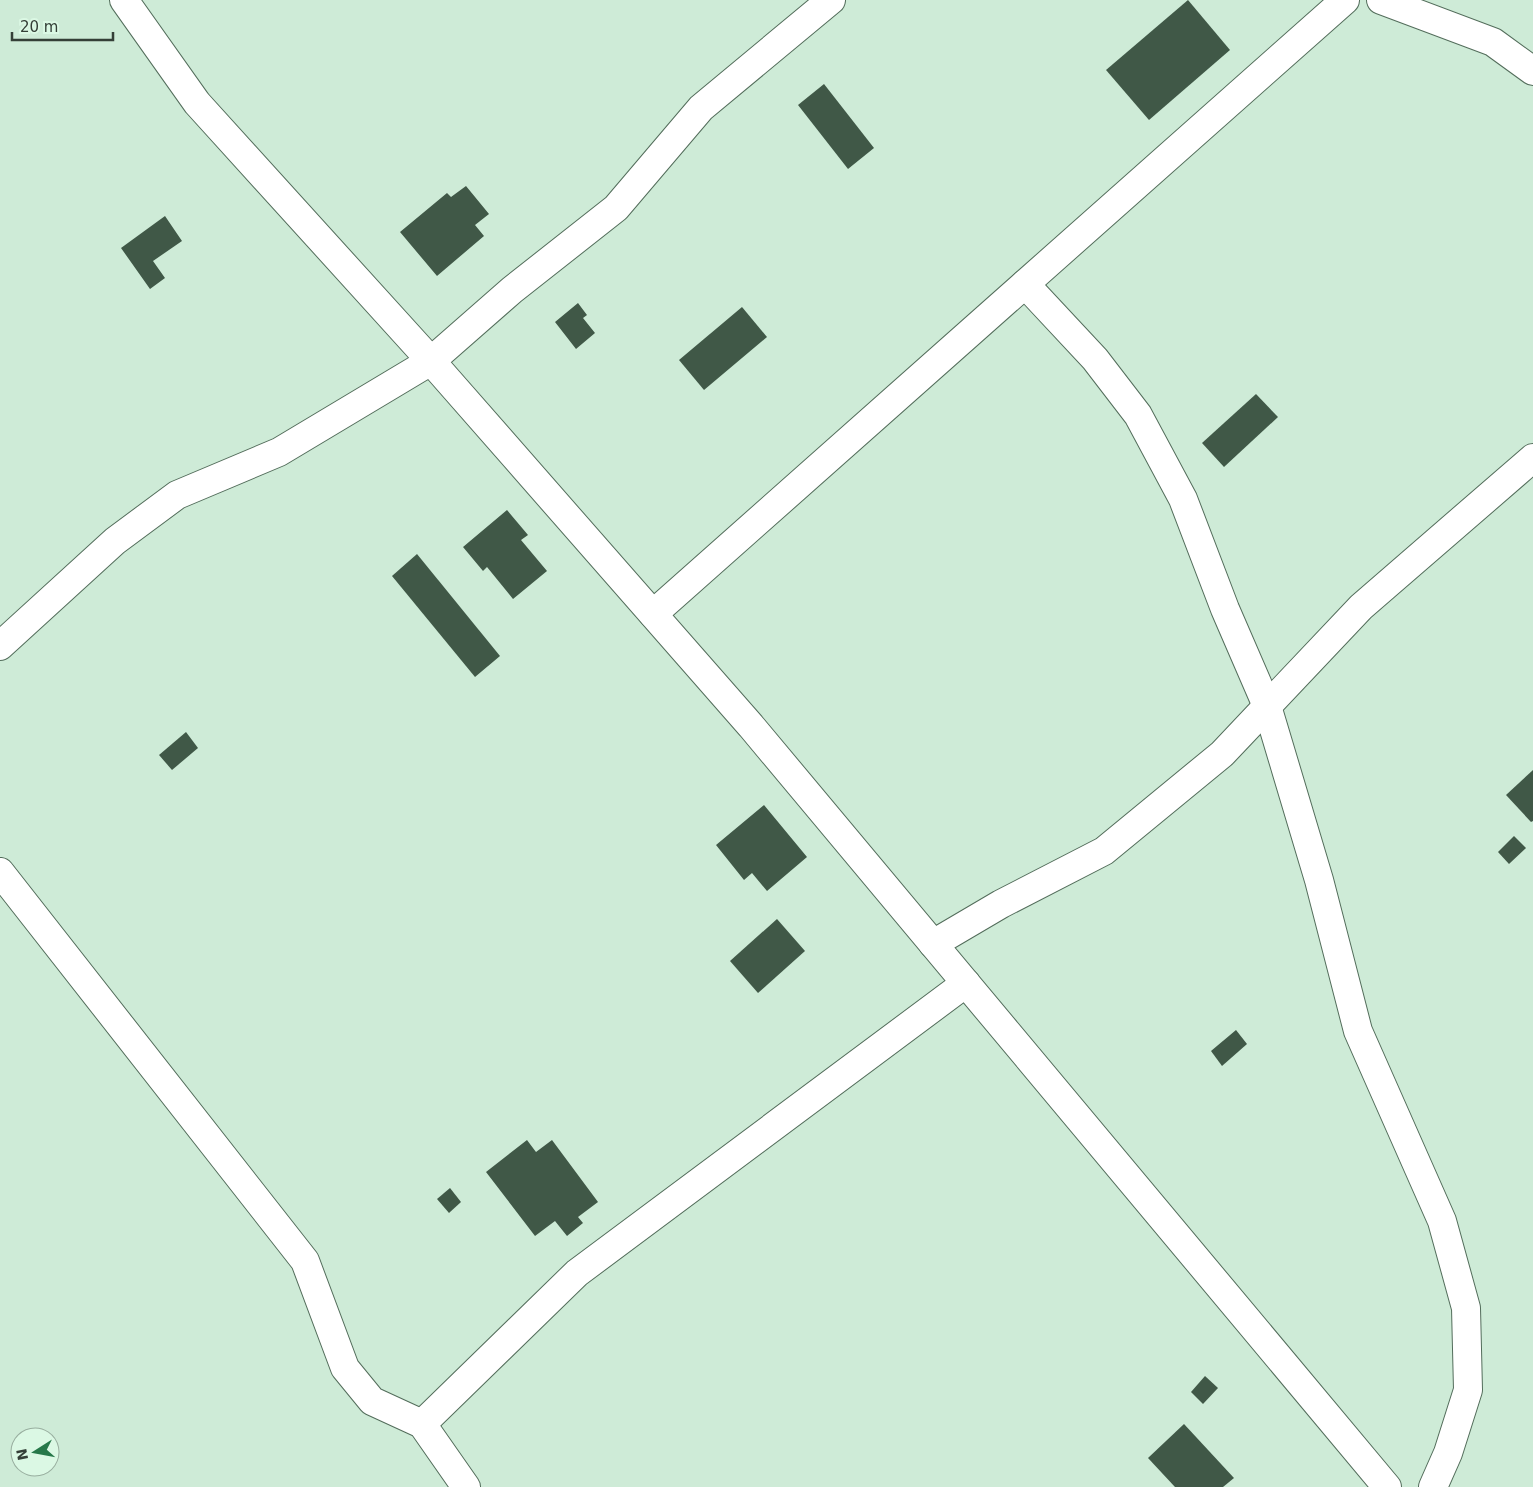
<svg xmlns="http://www.w3.org/2000/svg" width="1533" height="1487" viewBox="0 0 1533 1487" font-family="'DejaVu Sans',sans-serif">
  <style>
    .building { fill: #405847 }
    .lines { fill: none; stroke-linecap: round; stroke-linejoin: round }
    .street-casing { stroke: #536d5b; stroke-width: 30 }
    .street { stroke: #fff; stroke-width: 28 }
  </style>
  <rect width="100%" height="100%" fill="#ceebd7"/>
  <g class="building">
    <polygon points="1188,0 1230,50 1149,120 1106,70"/>
    <polygon points="824,84 874,148 848,169 798,105"/>
    <polygon points="466,186 489,214 475,225 484,236 437,276 400,232 447,193 451,197"/>
    <polygon points="165,216 182,241 153,261 165,278 150,289 121,248"/>
    <polygon points="578,303 587,315 583,318 595,333 576,349 555,322"/>
    <polygon points="742,307 767,337 704,390 679,360"/>
    <polygon points="1256,394 1278,417 1224,467 1202,443"/>
    <polygon points="507,510 528,535 521,540 547,571 513,599 487,567 483,571 463,547"/>
    <polygon points="417,554 500,656 475,677 392,576"/>
    <polygon points="186,732 198,748 172,770 159,755"/>
    <polygon points="1533,770 1533,821 1531,822 1506,795"/>
    <polygon points="764,805 807,857 767,891 752,873 744,880 716,845"/>
    <polygon points="1514,836 1526,848 1509,864 1498,852"/>
    <polygon points="777,919 805,951 758,993 730,961"/>
    <polygon points="1236,1030 1247,1044 1222,1066 1211,1051"/>
    <polygon points="527,1140 536,1152 552,1140 598,1202 578,1217 583,1223 567,1236 555,1221 535,1236 486,1172"/>
    <polygon points="450,1188 461,1202 449,1213 437,1199"/>
    <polygon points="1205,1376 1218,1388 1203,1404 1191,1392"/>
    <polygon points="1184,1424 1234,1478 1223,1487 1175,1487 1148,1458"/>
  </g>
  <g class="lines">
    <defs>
      <g id="street">
        <polyline points="124,0 197,103 431,361 751,726 1387,1487"/>
        <polyline points="1381,0 1493,42 1533,71"/>
        <polyline points="1025,284 1095,359 1138,415 1183,499 1225,609 1267,706 1319,880 1358,1031 1442,1221 1466,1308 1468,1390 1448,1453 1433,1487"/>
        <polyline points="653,614 1345,0"/>
        <polyline points="0,646 115,541 177,495 279,452 431,361 512,290 616,208 701,108 831,0"/>
        <polyline points="0,872 305,1261 345,1368 372,1401 422,1424 466,1487"/>
        <polyline points="933,944 1001,904 1104,851 1222,754 1361,607 1533,458"/>
        <polyline points="422,1424 577,1273 966,983"/>
      </g>
    </defs>
    <use href="#street" class="street-casing"/>
    <use href="#street" class="street"/>
  </g>
  <g transform="translate(35 1452) rotate(259)"><circle r="24" fill="#dbf8e4" stroke="#98ae9f"/>
  <path d="M0-4L9 19L0 12L-9 19Z" fill="#267849"/>
  <text y="-8" font-size="14" font-weight="bold" text-anchor="middle" fill="#343f37">N</text>
  </g>
  <path d="M12 32v8h101v-8" fill="none" stroke="#343f37" stroke-width="2.5"/>
  <text x="20" y="32" font-size="15" fill="#343f37" stroke="#dbf8e4" stroke-width="4" paint-order="stroke">20 m</text>
</svg>
